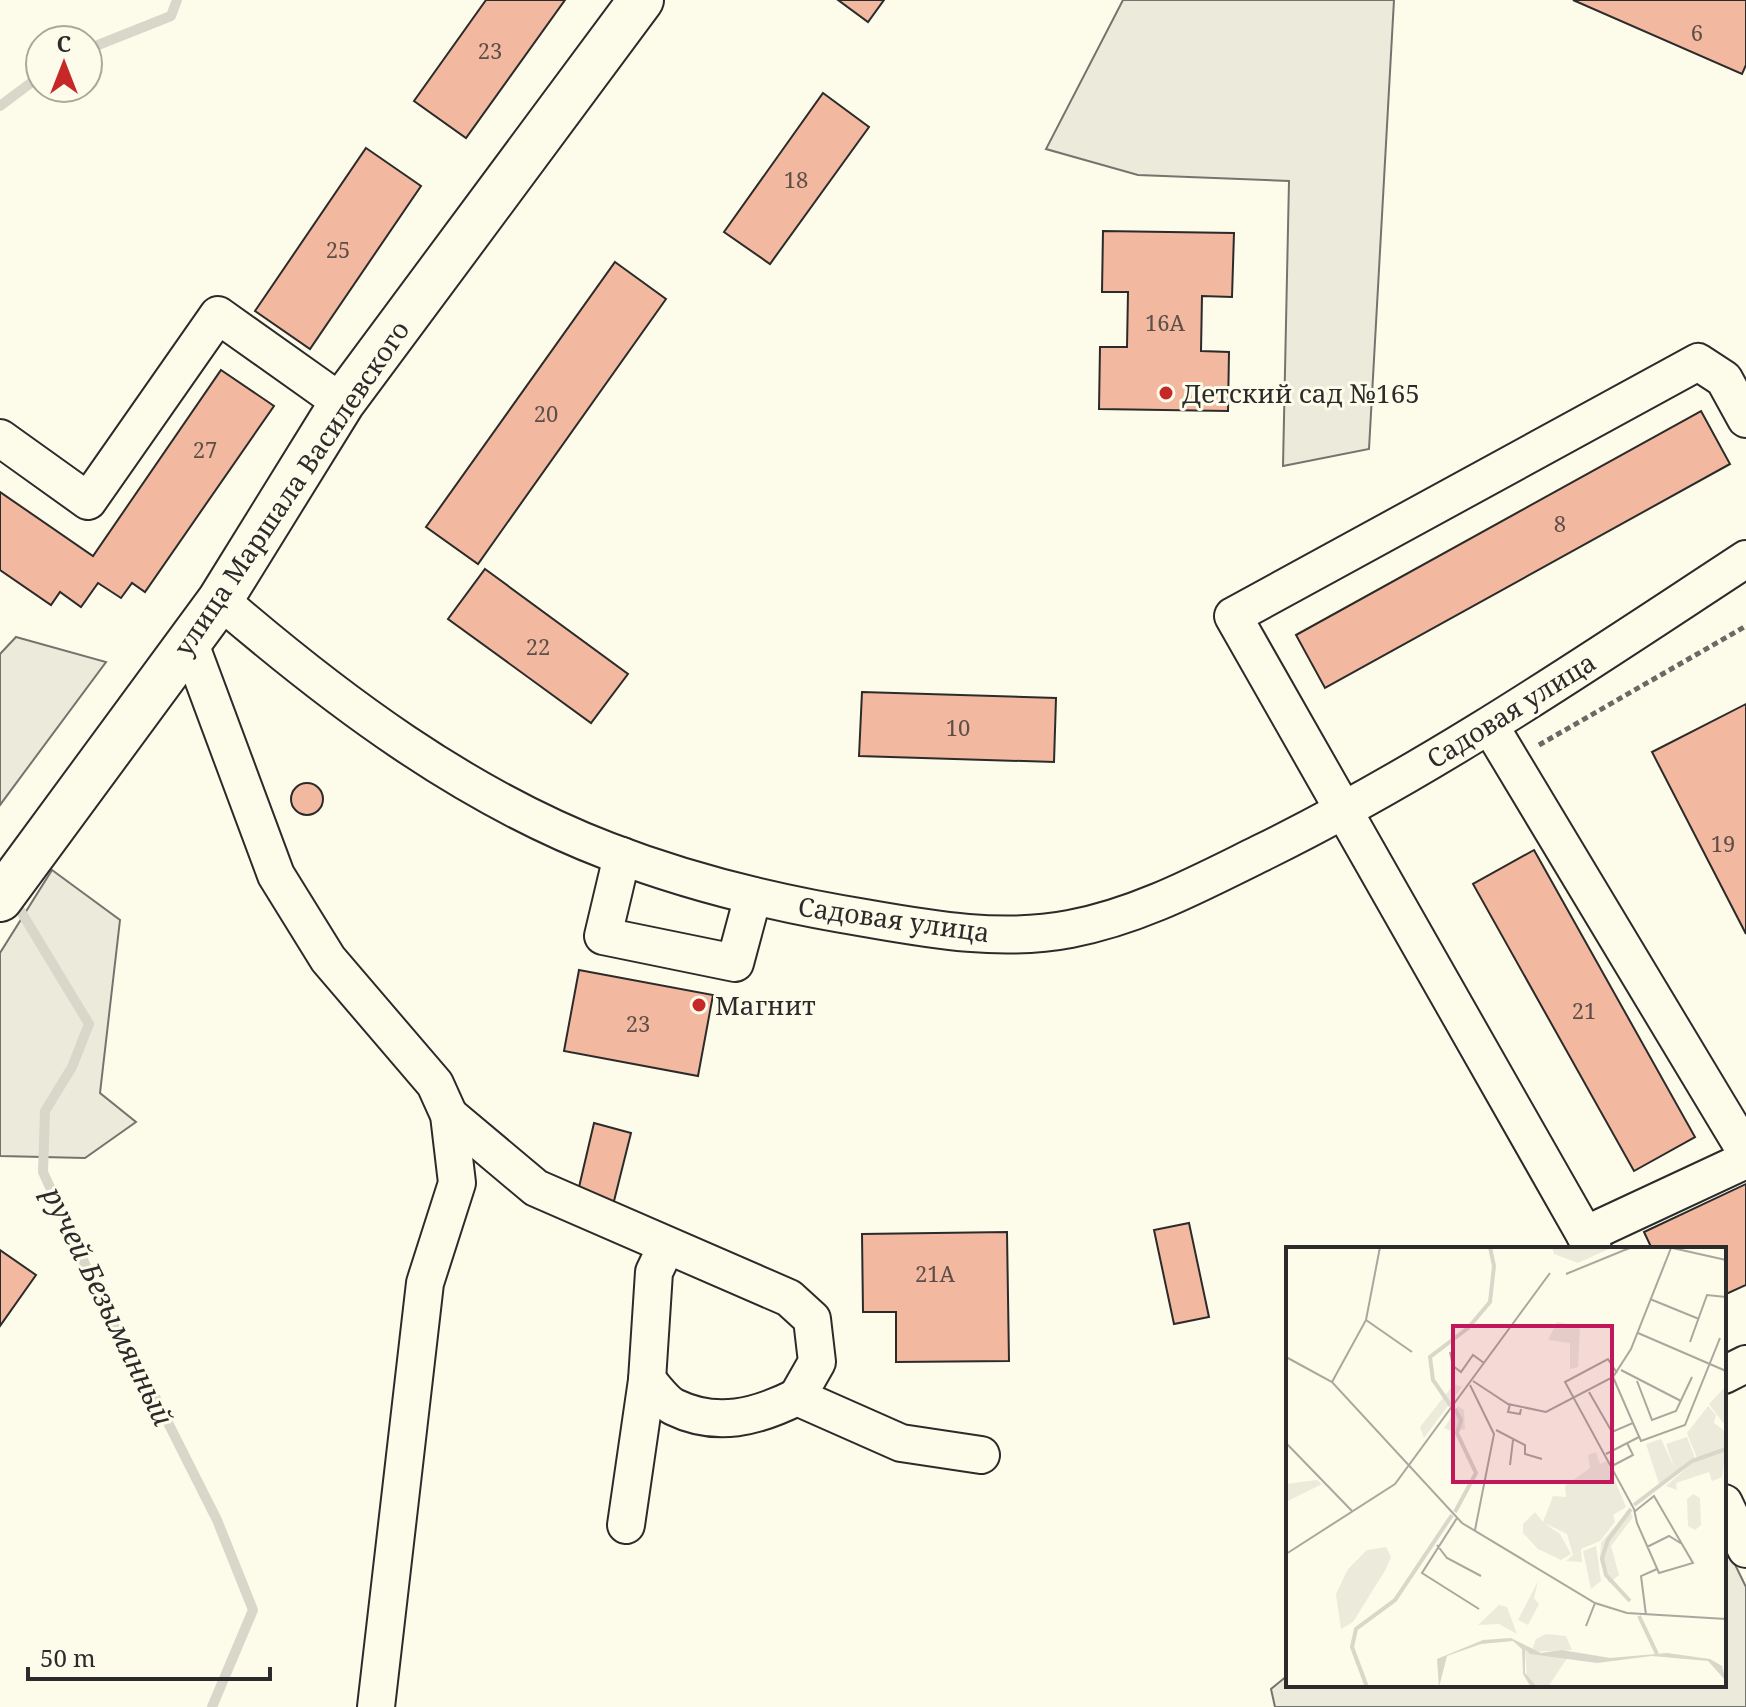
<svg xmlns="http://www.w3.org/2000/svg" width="1746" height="1707" viewBox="0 0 1746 1707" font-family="'Noto Serif',serif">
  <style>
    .green { fill: #ecebdb; stroke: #74746e; stroke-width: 2 }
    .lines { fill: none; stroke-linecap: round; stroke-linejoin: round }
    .stream { stroke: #d8d7c9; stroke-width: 10 }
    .building { fill: #f2b8a0; stroke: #2b2b2b; stroke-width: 2 }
    .minor-casing { stroke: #2b2b2b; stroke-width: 40 }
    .major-casing { stroke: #2b2b2b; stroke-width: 48 }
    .path { stroke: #6a6964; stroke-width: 5; stroke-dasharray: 6 4; stroke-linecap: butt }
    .minor { stroke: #fdfbea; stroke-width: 36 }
    .major { stroke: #fdfbea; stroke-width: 44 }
    .poi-dot { fill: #c62828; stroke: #fdfbea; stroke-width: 3 }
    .labels { text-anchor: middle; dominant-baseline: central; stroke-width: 6; stroke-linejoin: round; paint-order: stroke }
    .number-label { font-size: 22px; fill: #5d4e48 }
    .poi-label { font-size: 26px; fill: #2b2b2b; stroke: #fdfbea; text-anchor: start }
    .street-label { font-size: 26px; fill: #2b2b2b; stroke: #fdfbea }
    .water-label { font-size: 28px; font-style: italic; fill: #2b2b2b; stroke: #fdfbea }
    .inset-river { fill: none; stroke: #d8d7c9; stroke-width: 4 }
    .inset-road { fill: none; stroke: #a9a89e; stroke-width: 2 }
    .view { fill: #c2185b; fill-opacity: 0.15; stroke: #c2185b; stroke-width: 4 }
    .inset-edge { fill: none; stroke: #2b2b2b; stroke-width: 4 }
  </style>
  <rect width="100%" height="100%" fill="#fdfbea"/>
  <g class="green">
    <polygon points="1123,0 1394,0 1369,449 1283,466 1289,181 1138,175 1046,149"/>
    <polygon points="16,637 106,662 0,805 0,654"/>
    <polygon points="52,870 120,920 100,1093 136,1122 85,1158 0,1156 0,953"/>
    <polygon points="1724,1542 1746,1587 1746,1707 1275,1707 1271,1689 1288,1675 1288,1685 1724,1685"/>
  </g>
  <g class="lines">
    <g class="stream">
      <polyline points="88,49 171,16 177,0"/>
      <polyline points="0,106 40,76"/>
      <polyline points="20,910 89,1024 72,1067 45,1111 43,1172 110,1319 150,1387 217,1520 253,1610 212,1707"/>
    </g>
  </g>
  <g class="building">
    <polygon points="486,0 565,0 466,138 414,101"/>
    <polygon points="838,0 884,0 868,22"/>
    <polygon points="1573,0 1746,0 1746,65 1742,74"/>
    <polygon points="823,93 869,127 770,264 724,232"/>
    <polygon points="366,148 421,186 310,349 255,311"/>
    <polygon points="1103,231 1234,233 1232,297 1202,296 1201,351 1229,352 1228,411 1099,409 1100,347 1127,347 1128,292 1102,292"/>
    <polygon points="615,262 666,299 478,564 426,527"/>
    <polygon points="221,370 274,406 145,592 132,583 121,598 98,583 81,607 60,592 51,605 0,570 0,492 93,556"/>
    <polygon points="1701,411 1730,464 1325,688 1296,635"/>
    <polygon points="485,569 628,674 591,723 448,619"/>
    <polygon points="862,692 1056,698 1054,762 859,756"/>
    <polygon points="1746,704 1746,934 1652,752"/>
    <circle cx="307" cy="799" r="16"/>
    <polygon points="1534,850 1695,1137 1634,1171 1473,884"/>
    <polygon points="579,970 713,995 698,1076 564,1051"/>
    <polygon points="594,1123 631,1133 612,1209 576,1200"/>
    <polygon points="1746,1184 1746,1285 1724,1295 1724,1249 1652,1249 1644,1232"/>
    <polygon points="1189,1223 1209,1317 1174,1324 1154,1230"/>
    <polygon points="1007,1232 1009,1361 896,1362 896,1312 863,1312 862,1234"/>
    <polygon points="0,1250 36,1275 0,1326"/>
  </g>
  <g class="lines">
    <defs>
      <g id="minor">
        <polyline points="0,438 88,501 218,315 342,403"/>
        <path d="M220 600C336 700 464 796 608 851 691 883 778 904 865 918 933 930 1003 942 1070 929 1139 916 1200 883 1261 853 1432 769 1587 663 1746 559"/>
        <polyline points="189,641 276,875 328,959 435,1084 449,1115 457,1183 425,1283 376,1707"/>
        <polyline points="1490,726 1746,1152"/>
        <polyline points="622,856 603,936 735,963 753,896"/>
        <polyline points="449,1115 536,1188 789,1298 812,1319 817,1362 797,1397 901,1443 981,1455"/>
        <polyline points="1585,1235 1746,1160"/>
        <polyline points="1593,1249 1233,616 1698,362 1724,379 1746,419"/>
        <polyline points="1724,1375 1746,1364"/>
        <path d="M647 1380C655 1388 664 1402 674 1407 717 1428 757 1417 797 1397"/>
        <polyline points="1724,1503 1746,1549"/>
        <polyline points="626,1525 647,1380 654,1272 666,1247"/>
      </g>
      <polyline id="major" points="0,899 220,600 342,403 641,0"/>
    </defs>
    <use href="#minor" class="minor-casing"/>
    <use href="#major" class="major-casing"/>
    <polyline class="path" points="1539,745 1746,626"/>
    <use href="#minor" class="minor"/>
    <use href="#major" class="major"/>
  </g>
  <g class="poi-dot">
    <circle cx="1166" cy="393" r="8"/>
    <circle cx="699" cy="1005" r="8"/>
  </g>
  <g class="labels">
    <g class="number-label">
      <text x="1697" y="32">6</text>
      <text x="490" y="50">23</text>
      <text x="796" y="179">18</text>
      <text x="338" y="249">25</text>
      <text x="1165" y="322">16А</text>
      <text x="546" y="413">20</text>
      <text x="205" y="449">27</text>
      <text x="1560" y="523">8</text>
      <text x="538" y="646">22</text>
      <text x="958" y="727">10</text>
      <text x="1723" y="843">19</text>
      <text x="1584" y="1010">21</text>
      <text x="638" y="1023">23</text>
      <text x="935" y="1273">21А</text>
    </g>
    <g class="poi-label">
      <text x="1182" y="393">Детский сад №165</text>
      <text x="715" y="1005">Магнит</text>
    </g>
    <g class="street-label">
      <text transform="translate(291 488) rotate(-56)">улица Маршала Василевского</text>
      <text transform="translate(1511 710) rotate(-32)">Садовая улица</text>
      <text transform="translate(894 919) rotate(8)">Садовая улица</text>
    </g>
    <g class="water-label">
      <text transform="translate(109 1306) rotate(64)">ручей Безымянный</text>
    </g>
  </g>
  <g transform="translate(1286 1247)">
    <rect width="440" height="440" fill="#fdfbea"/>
    <path d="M266 0H327L292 16 268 7ZM271 75 294 79 292 120 284 122V96L262 93ZM168 137 176 140 138 191 134 180ZM440 139V175L437 176 423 157ZM172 159 178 163 179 182 167 185 158 181ZM422 159 430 168 428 176 440 185V201L411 211 401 186ZM401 190 409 211 373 237 360 197 375 192 388 220 380 197ZM440 203 436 230 426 234 423 225 390 236 391 243 380 239 407 215ZM310 205 314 217 321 214 340 260 327 268 329 275 314 294 295 302 296 315 280 314 287 308 281 287 258 276 274 287 285 307 275 313 252 302 237 286V277L249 265 257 275 267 249 280 250 279 239 304 221 302 208ZM31 233 36 237 0 255V237ZM407 247 414 251 415 278 409 283 402 279 401 252ZM343 262 347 270 325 299 333 328 323 336 314 314 315 296ZM310 299 315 334 305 342 297 304ZM100 300 105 310 100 322 67 375 55 382 50 347 62 322 81 303ZM252 334 248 351 253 357 242 378 232 373ZM213 358 221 360 231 387 213 377 192 378ZM260 387 280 389 286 403 245 405 250 392ZM239 402 245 407 282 410 262 440 248 439 241 433Z" fill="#ecebdb"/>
    <path d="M225 391 255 406 276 403 324 411 381 406 424 412 436 419 440 434 422 414 366 409 311 416 244 407 239 402V426L251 440H245L237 427 236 402 227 394 195 397 161 409 153 440 151 412 197 393Z" fill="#d8d7c9"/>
    <path class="inset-river" d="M165 159 147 133 144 110 182 81 204 55 208 19 204 0M169 162 175 173 171 186 190 226 169 265M348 258 406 214 440 202M344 354 320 328 316 311 322 293 345 262M353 369 371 407M81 440 66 400 70 382 109 353 166 268"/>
    <path class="inset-road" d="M382 0 440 13M280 27 346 0M364 52 413 72M80 73 126 105M352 86 440 124M404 95 421 48 440 50M164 105 167 119 175 125 187 108 198 116M0 110 46 135 176 276 309 356 341 366 440 372M335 123 395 154M331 126 322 112 279 135 348 262 351 276 373 326 407 316 368 249 348 265M187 134 222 157 260 165 327 130 345 102 385 1M351 134 366 173 390 164 406 130M46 135 80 73 94 0M184 138 208 187 189 283M303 145 326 185 347 176 327 130M224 157 222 165 234 167 235 162M347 176 355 194 399 178 434 91M210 183 239 198V207L256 212M0 196 66 264M320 207 353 190M224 218 227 193M326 219 347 208 341 196M171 271 136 326 193 362M151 298 161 311 195 329M361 300 383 289 396 297M0 307 109 237 264 26M360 368 355 329 371 322M300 379 309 356"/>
    <path class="view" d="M167 79H326V235H167Z"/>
    <rect width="440" height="440" class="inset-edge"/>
  </g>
  <g transform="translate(64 64)"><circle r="38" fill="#fdfbea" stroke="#a9a89e" stroke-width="2"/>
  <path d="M0-6L14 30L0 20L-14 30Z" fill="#c62828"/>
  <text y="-12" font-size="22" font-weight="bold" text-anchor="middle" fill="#2b2b2b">С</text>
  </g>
  <path d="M28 1667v12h242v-12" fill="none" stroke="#2b2b2b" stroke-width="4"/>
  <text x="40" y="1667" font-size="24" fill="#2b2b2b" stroke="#fdfbea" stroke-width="6" paint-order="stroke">50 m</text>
</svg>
